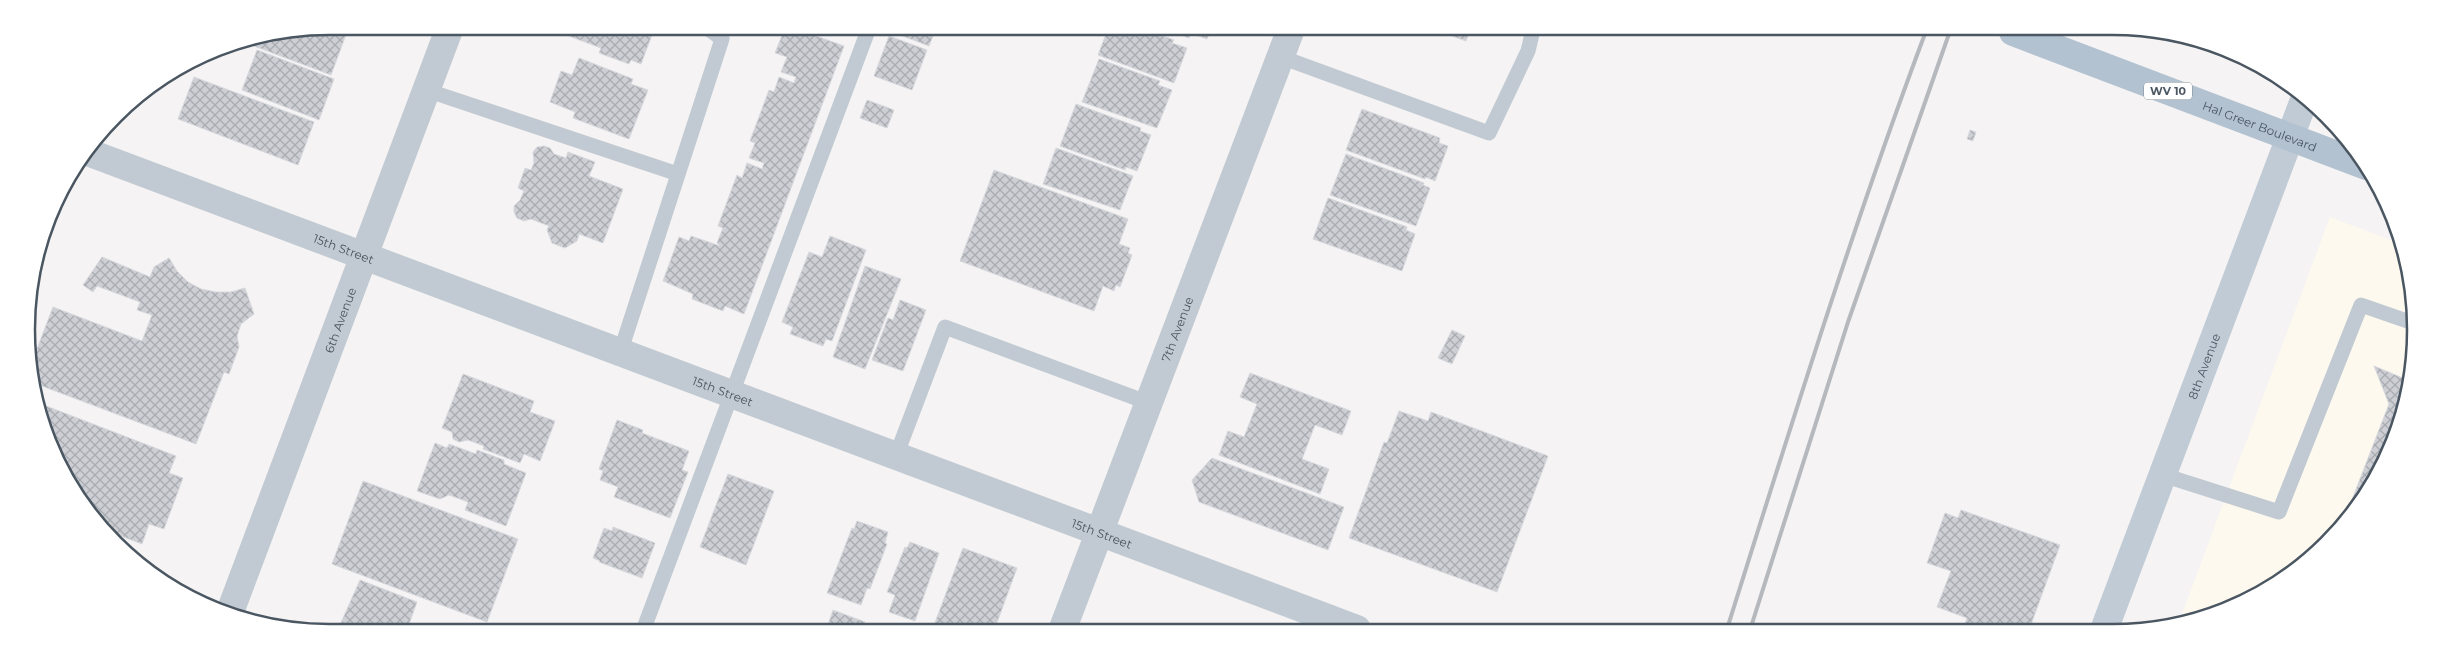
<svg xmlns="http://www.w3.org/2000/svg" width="2442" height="659" viewBox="0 0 2442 659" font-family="Montserrat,sans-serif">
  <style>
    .commercial { fill: #fdf9ef }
    .building { fill: url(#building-cross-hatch); stroke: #d7d9de }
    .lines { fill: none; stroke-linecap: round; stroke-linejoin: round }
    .service { stroke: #c1cad2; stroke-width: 15 }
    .minor { stroke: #c1cad2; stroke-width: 28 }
    .tertiary { stroke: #c1cad2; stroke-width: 28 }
    .secondary { stroke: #c1cbd6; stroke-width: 28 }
    .primary { stroke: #b3c2d1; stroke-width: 28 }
    .rail { stroke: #b5b8bd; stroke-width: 4 }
    .labels { text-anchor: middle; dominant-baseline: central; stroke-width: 4; stroke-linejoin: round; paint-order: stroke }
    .shield { fill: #fff; stroke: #808990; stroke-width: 1 }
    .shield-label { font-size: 11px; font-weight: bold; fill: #4a5661 }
    .street-label { font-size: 12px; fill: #4a5661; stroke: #fff }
    .rim { fill: none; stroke: #4a5661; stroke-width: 2.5 }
  </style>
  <defs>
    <pattern id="building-cross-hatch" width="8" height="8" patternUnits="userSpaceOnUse" patternTransform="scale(1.25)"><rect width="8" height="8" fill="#cdcfd5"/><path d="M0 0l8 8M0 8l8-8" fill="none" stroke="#a8abb0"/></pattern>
  </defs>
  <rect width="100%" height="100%" fill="#f5f3f3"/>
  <polygon class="commercial" points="2330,217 2398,243 2410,270 2410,388 2375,481 2327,544 2246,602 2179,622"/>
  <g class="building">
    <polygon points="330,26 347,32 331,75 246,43"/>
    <polygon points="335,26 354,26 351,33"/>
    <polygon points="560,27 655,27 641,64 631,60 629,64 599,53 601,48 558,32"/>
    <polygon points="785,28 794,28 844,46 744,314 725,306 723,311 692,299 693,294 663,281 679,237 689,241 691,236 720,246 717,243 723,228 718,226 737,175 742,178 747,163 762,169 764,163 749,158 755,143 750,141 769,90 774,92 779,77 794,83 796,77 781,72 787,57 775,53"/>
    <polygon points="888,28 936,28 929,46 887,30"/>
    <polygon points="1108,29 1150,29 1149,31 1174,40 1172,43 1187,48 1174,83 1098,55"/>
    <polygon points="1165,29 1211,29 1207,39 1190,33 1189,38"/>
    <polygon points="1427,30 1470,30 1466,41 1444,33 1444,36"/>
    <polygon points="889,36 927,50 912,90 874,76"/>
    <polygon points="257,50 334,79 319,120 242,90"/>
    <polygon points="579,58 633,79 631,84 648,90 629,139 573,118 575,112 550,102 561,71 572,75"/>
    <polygon points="1099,59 1160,81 1158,85 1172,90 1157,128 1082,102"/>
    <polygon points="194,77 314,122 298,165 178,119"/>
    <polygon points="867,100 894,110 887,128 860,118"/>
    <polygon points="1076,104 1141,128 1140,131 1151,135 1137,171 1126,167 1125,170 1060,146"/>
    <polygon points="1362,109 1440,138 1439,143 1448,146 1435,181 1426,177 1425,179 1346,150"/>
    <polygon points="1970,130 1976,132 1973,141 1967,139"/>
    <polygon points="544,146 550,148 554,154 566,158 568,152 595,162 589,176 623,189 603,243 579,234 577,241 565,248 552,243 547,230 549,226 531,219 524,221 517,218 514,212 514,206 520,200 524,191 518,188 525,168 531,170 534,163 533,152 537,147"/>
    <polygon points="1056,148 1133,176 1120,210 1043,184"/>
    <polygon points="1346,154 1424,183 1423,185 1430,188 1416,226 1330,195"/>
    <polygon points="994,170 1128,219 1119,244 1130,248 1128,253 1132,255 1120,287 1116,285 1114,291 1103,286 1094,311 960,261"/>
    <polygon points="1328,198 1407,227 1406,230 1415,234 1402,271 1313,239"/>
    <polygon points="830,236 866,250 832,341 826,339 823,346 790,334 793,327 782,322 809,252 822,257"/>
    <polygon points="102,257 150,277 154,267 169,258 177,271 188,282 201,289 216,292 231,292 245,288 254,314 241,324 237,336 239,347 229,374 224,372 196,444 34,383 32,362 53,307 142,341 152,315 137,310 140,302 97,286 93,292 83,285"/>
    <polygon points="865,266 901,279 865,369 833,357"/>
    <polygon points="900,300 926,310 903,371 872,360 888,318 893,320"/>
    <polygon points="1452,330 1465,336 1452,364 1438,358"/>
    <polygon points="2374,366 2410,381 2410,388 2375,481 2343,523 2389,404"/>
    <polygon points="1250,373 1351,411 1342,435 1315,425 1302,459 1329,469 1320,494 1219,455 1228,431 1244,437 1257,404 1240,397"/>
    <polygon points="463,374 534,401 530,412 555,421 540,461 524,454 520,463 483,449 484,446 468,440 459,442 453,439 452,432 442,428"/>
    <polygon points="41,404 176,456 169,473 183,478 164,529 149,524 142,544 108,531 89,514 38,412"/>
    <polygon points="1399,411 1428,421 1431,412 1548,456 1497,592 1349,538 1384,442 1387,443"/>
    <polygon points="617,420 643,430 642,433 689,451 682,470 688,472 670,518 614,497 618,487 600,480 603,471 599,469"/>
    <polygon points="435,443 447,448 449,444 476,454 477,450 504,460 504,464 526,473 506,526 465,510 468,502 449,495 440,499 417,491"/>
    <polygon points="1212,458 1344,507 1328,550 1199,502 1192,480"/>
    <polygon points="728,474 774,491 746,565 700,547"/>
    <polygon points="363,481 518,539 487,622 332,564"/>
    <polygon points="1961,510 2060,545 2029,630 1963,630 1967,618 1937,607 1951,571 1927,563 1945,513 1958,518"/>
    <polygon points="857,521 888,532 885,543 887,544 870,589 867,588 861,605 827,593 852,528 854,529"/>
    <polygon points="613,527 655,543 642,578 599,562 600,561 593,558 604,528 612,531"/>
    <polygon points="910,542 939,553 915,621 889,612 895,595 887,592 905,547 907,548"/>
    <polygon points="963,548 1017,568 995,628 933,628"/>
    <polygon points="360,580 417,602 408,627 339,627"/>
    <polygon points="833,610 865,622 863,628 827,628"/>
  </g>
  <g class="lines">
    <g class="service">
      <polyline points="1281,57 1489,133 1528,51 1533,30"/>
      <polyline points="426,90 678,174"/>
      <polyline points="620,353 722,39 706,27"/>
      <polyline points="896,456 945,327 1149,403"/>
      <polyline points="2163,475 2279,512 2361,305 2410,322"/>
      <polyline points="644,628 869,28"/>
    </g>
    <path class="minor" id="s1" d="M90 153 1357 629"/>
    <g class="tertiary">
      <path id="s2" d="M230 612 450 27"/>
      <path id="s3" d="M1063 628 1291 29"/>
    </g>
    <path class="secondary" id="s4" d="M2104 630 2304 100"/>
    <path class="primary" id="s5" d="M2013 32 2366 166"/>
    <g class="rail">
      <path d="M1727 629C1790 429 1852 228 1926 31"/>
      <polyline points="1750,630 1848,322 1950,31"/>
    </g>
  </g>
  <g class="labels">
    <rect class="shield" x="2144" y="82.5" width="48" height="17" rx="4"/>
    <g class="shield-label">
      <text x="2168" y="91">WV 10</text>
    </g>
    <g class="street-label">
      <text stroke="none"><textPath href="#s5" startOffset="264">Hal Greer Boulevard</textPath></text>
      <text stroke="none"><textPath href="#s1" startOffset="271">15th Street</textPath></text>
      <text stroke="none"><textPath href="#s2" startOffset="312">6th Avenue</textPath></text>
      <text stroke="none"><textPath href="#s3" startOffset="320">7th Avenue</textPath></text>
      <text stroke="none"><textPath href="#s4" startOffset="282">8th Avenue</textPath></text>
      <text stroke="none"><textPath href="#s1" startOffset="676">15th Street</textPath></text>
      <text stroke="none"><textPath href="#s1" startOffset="1081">15th Street</textPath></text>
    </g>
  </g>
  <path d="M0 0H2442V659H0ZM329 35H2113A294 294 0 0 1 2407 329V330A294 294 0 0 1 2113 624H329A294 294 0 0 1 35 330V329A294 294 0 0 1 329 35Z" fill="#fff" fill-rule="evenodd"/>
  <path class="rim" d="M329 35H2113A294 294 0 0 1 2407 329V330A294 294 0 0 1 2113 624H329A294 294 0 0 1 35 330V329A294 294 0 0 1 329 35Z"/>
</svg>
